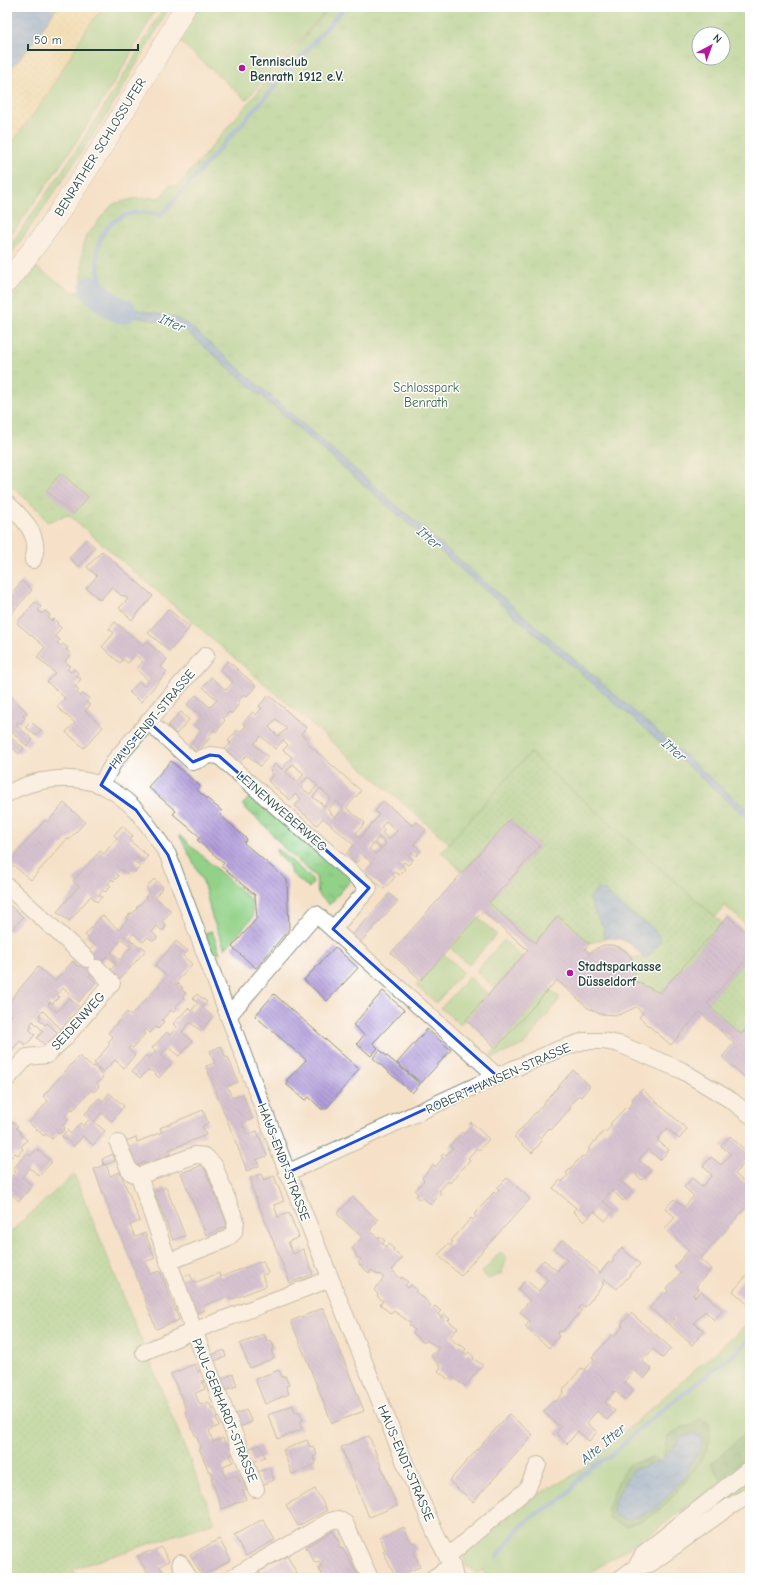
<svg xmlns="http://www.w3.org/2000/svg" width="757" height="1585" viewBox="0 0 757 1585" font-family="'Comic Neue',sans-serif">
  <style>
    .grass { fill: #92d187; stroke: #58875e }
    .forest { fill: url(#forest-crowns); stroke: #4a7854 }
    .sand { fill: url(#sand-dots); stroke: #868c69 }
    .park { fill: url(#park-tufts); stroke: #58875e; fill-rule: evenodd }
    .garden { fill: url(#garden-dots); stroke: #58875e }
    .water { fill: url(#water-waves); stroke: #487088 }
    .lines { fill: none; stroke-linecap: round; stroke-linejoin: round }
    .stream { stroke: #71a3dc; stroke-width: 4.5 }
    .river { stroke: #71a3dc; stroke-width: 26 }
    .building { fill: url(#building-back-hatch); fill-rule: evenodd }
    .minor-casing { stroke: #8a8f7e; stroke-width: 18 }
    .tertiary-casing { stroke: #8a8f7e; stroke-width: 22 }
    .minor { stroke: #fff; stroke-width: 16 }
    .tertiary { stroke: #fff; stroke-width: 21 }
    .marked { fill: none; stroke: #1d4ed8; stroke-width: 3; stroke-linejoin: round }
    .poi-dot { fill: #b5179e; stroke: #fff; stroke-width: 1.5 }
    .labels { text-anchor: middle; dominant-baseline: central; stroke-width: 3; stroke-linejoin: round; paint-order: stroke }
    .poi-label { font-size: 13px; font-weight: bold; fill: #1f3d34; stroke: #fff; text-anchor: start }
    .street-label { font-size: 13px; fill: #1f3d34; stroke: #fff }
    .park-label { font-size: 13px; fill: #3c6249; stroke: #fff }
    .water-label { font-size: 14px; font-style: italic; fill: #3c616f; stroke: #fff }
  </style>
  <defs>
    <pattern id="forest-crowns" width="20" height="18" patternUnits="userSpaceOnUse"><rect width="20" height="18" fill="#75b374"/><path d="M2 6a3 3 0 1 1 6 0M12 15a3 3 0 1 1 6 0" fill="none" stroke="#5f9360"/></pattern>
    <pattern id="sand-dots" width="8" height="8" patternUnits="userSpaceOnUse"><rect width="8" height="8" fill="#eeda9e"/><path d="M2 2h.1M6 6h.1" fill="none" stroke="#ccbc89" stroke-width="1.8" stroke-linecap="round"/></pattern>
    <pattern id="park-tufts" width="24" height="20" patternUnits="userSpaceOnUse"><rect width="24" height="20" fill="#92d187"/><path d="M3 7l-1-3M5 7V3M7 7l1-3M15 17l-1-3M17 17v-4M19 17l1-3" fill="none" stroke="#7db475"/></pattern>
    <pattern id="garden-dots" width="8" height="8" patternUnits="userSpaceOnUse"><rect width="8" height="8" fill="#92d187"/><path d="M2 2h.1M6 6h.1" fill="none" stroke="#7db475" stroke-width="1.8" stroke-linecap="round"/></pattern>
    <pattern id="water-waves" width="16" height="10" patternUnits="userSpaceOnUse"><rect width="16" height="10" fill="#71a3dc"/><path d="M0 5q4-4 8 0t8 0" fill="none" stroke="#5c86b3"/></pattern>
    <pattern id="building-back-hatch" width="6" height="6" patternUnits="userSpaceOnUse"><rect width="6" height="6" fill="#af9ad9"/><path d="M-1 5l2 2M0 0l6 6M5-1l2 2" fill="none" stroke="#8e7fb1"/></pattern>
  </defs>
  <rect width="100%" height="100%" fill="#fff"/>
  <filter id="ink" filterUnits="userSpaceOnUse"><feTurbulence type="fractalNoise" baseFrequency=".025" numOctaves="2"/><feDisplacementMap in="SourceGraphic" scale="8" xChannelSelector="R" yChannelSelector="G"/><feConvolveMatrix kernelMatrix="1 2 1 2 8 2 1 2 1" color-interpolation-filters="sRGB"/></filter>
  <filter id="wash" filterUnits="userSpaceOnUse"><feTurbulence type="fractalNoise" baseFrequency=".012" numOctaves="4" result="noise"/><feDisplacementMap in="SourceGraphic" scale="16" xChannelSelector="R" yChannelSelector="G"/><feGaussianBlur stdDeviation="0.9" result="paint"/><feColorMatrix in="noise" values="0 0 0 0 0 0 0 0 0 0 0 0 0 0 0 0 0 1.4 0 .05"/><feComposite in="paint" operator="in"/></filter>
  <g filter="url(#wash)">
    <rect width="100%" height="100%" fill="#f5e1c8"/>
    <g class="grass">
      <polygon points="103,7 157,7 120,73 73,147 7,241 7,150 47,95 87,28"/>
      <polygon points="164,7 170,7 107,114 56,190 7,260 7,250 78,148 130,65"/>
      <polygon points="193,7 329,7 246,100 175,37"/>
      <polygon points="179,835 251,900 253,917 225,949 212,917 203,881"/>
      <polygon points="276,850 279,850 312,879 313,883 309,888 291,873 289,866 277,853"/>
      <polygon points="477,917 497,934 469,965 449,947"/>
      <polygon points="212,931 220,953 213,955 205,933"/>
      <polygon points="504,940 522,957 494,988 476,971"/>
      <polygon points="444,954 463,972 436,1003 416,985"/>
      <polygon points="469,977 488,994 460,1025 441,1008"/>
      <polygon points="549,988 560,998 525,1044 493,1058 490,1055"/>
      <polygon points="750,1322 750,1460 652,1533 606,1562 584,1578 483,1578 485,1570 477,1573 466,1566 464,1556 466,1549 537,1495 577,1473"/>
      <polygon points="750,1478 750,1489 696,1524 712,1505"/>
    </g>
    <g class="forest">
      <path d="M700 1419 709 1422C710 1430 711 1439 708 1446 702 1463 667 1507 651 1516 644 1520 634 1523 626 1526L610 1519 607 1509 622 1473 630 1464 652 1458 659 1462 632 1470 684 1477 692 1460 701 1448 682 1437 663 1458 667 1437 681 1428 692 1425Z"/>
      <polygon points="750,1429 750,1455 720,1478 711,1464"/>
    </g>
    <polygon class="sand" points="57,7 103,7 87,28 47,95 7,150 7,73 29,48"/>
    <g class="park">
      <path d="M330 7H750V928L725 906 715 917 530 753 449 843 71 517 68 515 47 522 39 511 7 482V302L36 267 73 292 80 291 82 287V256L85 238 102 216 113 204 132 199 161 197 170 185 177 187ZM699 34H723V58H699Z"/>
      <polygon points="254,793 352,879 329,905 318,894 316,877 285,849 268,829 242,805"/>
      <polygon points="500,1252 507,1258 501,1274 488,1279 482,1273"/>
    </g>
    <g class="garden">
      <path d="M530 753 722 923 660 993 633 980C635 971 635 966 631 957L643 958 649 956 657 933C640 917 619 908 604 890L595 913 604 928V939L589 943 558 916 535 943 489 903 540 846 510 820 463 872 441 852Z"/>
      <polygon points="750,955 750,1025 741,1034 707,1004"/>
      <polygon points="74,1174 215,1522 73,1569 77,1578 7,1578 7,1235"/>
    </g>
    <g class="water">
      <polygon points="7,7 57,7 29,48 7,73"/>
      <polygon points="97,288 120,306 176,318 187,324 197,332 750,812 750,820 184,329 172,324 115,313 91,294"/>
      <path d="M598 889 604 890 622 907 650 926 657 933 661 940 649 956 643 958C634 944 621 935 604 939V928L595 913 589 898Z"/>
      <polygon points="694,1433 702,1438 701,1448 692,1460 684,1477 654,1510 627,1520 617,1516 613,1512 614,1502 632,1470 659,1462 675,1447 682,1437"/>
    </g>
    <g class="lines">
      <g class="stream">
        <path d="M93 290 101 281C87 236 114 203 161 215L345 7"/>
        <polyline points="497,1557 519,1528 534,1515 560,1501 571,1490 582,1475 594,1465 611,1456 642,1426 734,1354 750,1339"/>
      </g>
      <path class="river" d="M92 289C101 297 112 309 124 311"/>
    </g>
    <g id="blocks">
      <g class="building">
        <polygon points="61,473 88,497 73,514 46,491"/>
        <polygon points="86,539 95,547 79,567 69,558"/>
        <polygon points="102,551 153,596 132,620 119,608 128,599 123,595 122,596 112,587 100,600 86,588 97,576 87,567"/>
        <polygon points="22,581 32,590 8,617 7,599"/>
        <polygon points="35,602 41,607 38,610 42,614 45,611 50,615 48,618 52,621 54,619 58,623 57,624 61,628 55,636 60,640 57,643 61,646 63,644 68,648 66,650 71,654 65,661 70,666 67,669 71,672 74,669 78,673 76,675 81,679 75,686 79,690 77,693 81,696 83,694 89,698 86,702 90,705 85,711 103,727 84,748 66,732 75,723 57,707 65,698 47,682 55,673 37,657 45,647 17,623"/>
        <polygon points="168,609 190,627 170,651 148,633"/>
        <polygon points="115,622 143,645 146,641 167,659 161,667 167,672 141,702 129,692 139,682 144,686 149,681 136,669 143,662 135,655 128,663 123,659 120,663 102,647 114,633 109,629"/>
        <polygon points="228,661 256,686 247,696 244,694 238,701 240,703 231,714 229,712 223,718 225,720 216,732 214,730 208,737 210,738 197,753 189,745 202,731 195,725 202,717 187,705 196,695 210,707 217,700 203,687 211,677 226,690 233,682 220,670"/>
        <path d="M269 695 306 728 301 734 308 740 306 742 361 791 346 808 365 823 355 834 360 838 379 815 375 811 383 801 413 826 417 822 426 830 414 844 421 851 416 856 412 852 409 856 413 860 408 865 404 862 401 865 405 869 399 875 395 872 392 875 395 877 384 889 367 874 368 873 365 871 372 863 363 855 356 863 346 854 354 845 323 818 317 825 295 806 301 799 295 794 290 800 268 781 273 774 270 771 275 764 282 769 292 757 283 750 288 745 283 740 275 749 261 736 254 744 268 757 260 766 247 755 238 764 224 750 231 743 228 741 237 730 240 732 246 726 243 723 253 712 256 715 262 708 259 706ZM276 719 287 729 278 736 269 727ZM293 764 304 774 297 782 286 772ZM308 777 318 785 310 794 301 788 303 786 301 785ZM320 788 331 798 324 806 313 797ZM336 801 344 808 335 818 328 810ZM386 821 397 831 389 839 382 833 385 830 381 827ZM379 837 386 843 382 848 375 842ZM374 843 381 849 376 854 369 849Z"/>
        <polygon points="10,696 27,712 23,716 25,718 20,723 18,722 16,725 33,740 27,746 10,730 7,734 7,699"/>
        <polygon points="181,712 189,720 176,734 168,726"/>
        <polygon points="31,722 41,730 36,736 26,727"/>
        <polygon points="7,735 24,748 19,754 7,743"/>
        <polygon points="171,761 200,786 197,790 223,812 220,815 247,839 244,843 287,880 289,929 256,968 232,947 257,918 255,895 221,866 224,863 197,840 200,837 173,814 176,811 148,787"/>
        <polygon points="64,803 85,822 69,840 67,839 31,880 9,862 45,820 48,822"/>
        <polygon points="510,819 540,846 489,903 535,943 558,916 589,943 585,949 590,953 597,948 604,945 612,945 619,947 626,951 631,957 634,965 635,973 633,980 660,993 728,916 750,936 750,955 707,1004 741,1034 750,1025 750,1082 722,1057 734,1043 700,1012 671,1045 639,1017 643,1013 636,1007 619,1015 600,1014 588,1008 557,980 496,1048 466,1020 528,950 483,911 421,980 391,953"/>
        <polygon points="122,826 133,836 129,840 148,856 143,862 138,857 134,861 140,867 135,872 131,869 127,874 121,869 116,874 119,876 114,881 112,879 108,884 111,886 105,892 103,890 99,895 102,897 97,902 91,896 69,921 57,912 79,886 73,881 100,851 104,854 117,838 114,835"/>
        <path d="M154 879 163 887 155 897 171 911 162 922 166 925 164 930H161L157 926 152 932 156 936 157 938 155 940H152L148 937 143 942 133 933 129 938 139 948 141 946 146 950 119 980 109 972 116 964 107 956 89 976 96 982 79 1002 63 988 57 995 59 997 52 1004 50 1002 48 1005 57 1012 69 998 80 1008 61 1029 43 1011 39 1015 41 1016 39 1019 45 1025 47 1023 58 1033 46 1046 37 1038 43 1031 33 1021 30 1025 33 1027 29 1029 35 1035 26 1045 20 1041 12 1050 7 1045V1021L12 1015 7 1010V1004L38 967 55 981 73 961 79 967 87 959 88 953 95 945 85 935 102 915 119 930 128 919 126 918 131 913 132 914 137 909 136 908 146 898 145 897 150 892 146 888ZM122 939 131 947 120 960 111 952Z"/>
        <polygon points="389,894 398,901 356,947 348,940"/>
        <polygon points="7,903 23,917 10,932 7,930"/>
        <polygon points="176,941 188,951 183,956 192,964 175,984 176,985 178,983 183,988 181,989 186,993 182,997 184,998 175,1007 177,1009 174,1012 171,1010 162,1020 164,1022 158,1029 156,1027 150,1033 146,1029 143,1032 145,1034 133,1048 130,1046 128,1049 135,1055 124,1068 115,1060 103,1072 94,1063 110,1044 108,1042 113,1037 108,1033 127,1012 131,1016 167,976 155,966"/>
        <polygon points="335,947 358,968 327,1001 304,980"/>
        <polygon points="383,991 404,1010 373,1043 378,1048 371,1056 357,1044 364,1035 353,1025"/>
        <polygon points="197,994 207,1002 202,1007 213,1017 201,1031 191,1023 189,1023 182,1032 192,1041 179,1056 168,1047 161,1055 171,1064 159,1078 151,1070 149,1071 148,1070 140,1078 132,1071 146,1055 149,1058 156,1051 152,1048 167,1032 170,1035 177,1027 173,1024 188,1008 191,1011 198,1003 193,999"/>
        <polygon points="274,994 359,1069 326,1109 321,1109 309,1097 305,1100 287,1085 287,1080 306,1060 255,1016"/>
        <polygon points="427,1029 451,1050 421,1083 397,1063"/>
        <polygon points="221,1046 226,1058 228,1057 238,1082 227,1086 232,1098 243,1094 252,1119 242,1123 247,1135 257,1131 267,1156 256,1160 259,1166 247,1171 206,1066 215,1063 210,1051"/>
        <polygon points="380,1050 420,1084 412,1093 373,1058"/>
        <polygon points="79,1056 92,1067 94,1066 99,1070 98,1071 103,1077 97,1084 99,1086 94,1092 91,1090 73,1110 72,1108 65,1116 69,1119 63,1126 65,1128 60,1134 58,1132 52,1139 46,1134 44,1136 29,1123 48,1101 43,1096"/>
        <polygon points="573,1070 590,1086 581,1097 579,1095 569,1106 571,1108 551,1130 549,1128 540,1139 542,1141 532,1153 514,1137"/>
        <polygon points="642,1089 687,1129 679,1139 667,1128 657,1140 669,1150 660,1160 648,1149 639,1160 651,1170 642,1180 630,1170 620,1181 632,1191 623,1201 612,1190 603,1201 614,1211 605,1221 594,1211 584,1222 573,1211 576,1208 553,1188 560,1180 562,1182 568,1175 566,1173 582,1156 584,1157 590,1150 588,1149 604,1131 606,1132 612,1125 610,1124 626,1107 628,1108 634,1101 632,1099"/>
        <polygon points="109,1093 124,1106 112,1121 101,1113 94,1122 105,1131 93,1145 83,1136 74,1146 62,1136 67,1130 71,1134 80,1123 83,1126 90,1119 85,1114 99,1098 103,1101"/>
        <polygon points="203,1110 208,1123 202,1126 206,1135 169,1150 170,1154 146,1164 146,1162 134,1167 124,1142 136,1137 137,1142 162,1132 160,1128"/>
        <polygon points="7,1122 10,1125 13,1122 18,1126 16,1128 21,1132 20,1134 27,1140 21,1147 23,1149 18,1155 15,1153 7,1161"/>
        <polygon points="471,1122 489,1139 479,1150 477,1148 468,1158 470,1160 450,1183 448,1181 439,1191 441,1193 431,1205 422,1197 420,1200 416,1197 418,1194 415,1191 424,1180 422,1178 433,1165 435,1167 443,1158 441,1156 443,1154 445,1156 453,1148 450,1146 462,1132 464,1134 472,1125 470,1123"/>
        <polygon points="730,1136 750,1155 735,1174 750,1187 750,1203 700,1259 711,1269 696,1286 699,1289 693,1295 695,1297 701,1291 723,1310 714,1320 705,1311 694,1323 704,1331 692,1345 670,1325 675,1319 673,1318 668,1324 650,1308 664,1292 666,1294 669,1290 667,1288 681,1273 674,1267 689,1250 665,1229 675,1217 665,1208 674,1199 684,1207 694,1196 684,1187 692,1178 702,1187 712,1175 703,1166 711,1157 721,1165 731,1154 721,1146"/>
        <polygon points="37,1149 52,1162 39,1176 30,1168 22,1177 32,1186 19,1201 9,1192 7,1194 7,1177 9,1179 16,1172 13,1169 27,1153 30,1156"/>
        <polygon points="113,1154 115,1161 104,1165 102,1159"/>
        <polygon points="106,1164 110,1176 120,1172 140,1221 130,1225 135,1237 145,1233 155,1258 145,1262 150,1274 160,1271 179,1320 156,1329 133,1267 118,1229 117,1230 94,1169"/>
        <polygon points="203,1165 228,1226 206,1235 181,1173"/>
        <polygon points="261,1174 264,1180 274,1176 284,1201 274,1205 278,1217 289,1213 299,1237 288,1242 293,1254 303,1249 313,1274 290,1283 251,1186 253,1185 250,1178"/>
        <polygon points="507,1178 530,1199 474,1260 461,1276 438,1255 448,1244 450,1246 453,1242 451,1241 471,1218 473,1220 476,1217 474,1215 494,1192 496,1194 499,1190 497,1188"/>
        <polygon points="166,1187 185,1236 173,1240 154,1192"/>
        <polygon points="353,1197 378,1220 370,1230 378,1238 379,1236 385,1241 382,1244 386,1247 388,1244 394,1249 393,1251 402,1258 392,1270 401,1279 402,1277 408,1282 405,1285 408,1288 411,1285 417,1290 415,1292 424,1298 430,1305 433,1308 435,1306 441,1311 438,1314 441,1318 444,1314 450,1319 448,1321 458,1328 450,1337 459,1346 460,1344 466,1349 463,1352 466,1355 469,1352 474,1357 473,1359 483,1365 465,1386 452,1377 449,1380 438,1371 441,1367 431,1356 439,1348 426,1340 424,1343 413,1333 415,1330 409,1325 411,1323 394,1311 391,1314 380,1304 383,1301 377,1296 378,1294 374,1290 384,1278 380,1274 378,1275 372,1270 369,1273 358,1263 361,1260 355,1255 356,1253 352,1249 362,1237 337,1214"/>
        <polygon points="563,1239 600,1273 609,1262 611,1264 614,1260 612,1258 622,1248 640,1264 617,1289 605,1279 602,1283 604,1284 585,1307 582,1305 579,1308 581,1311 562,1332 560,1330 557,1334 559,1336 549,1348 525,1327 530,1321 520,1312 530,1300 518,1289 526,1280 539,1291 548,1280 536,1269 544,1260 557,1271 567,1260 554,1249"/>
        <polygon points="263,1261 268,1273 262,1275 266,1286 230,1300 228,1296 203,1306 205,1310 194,1314 180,1279 190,1274 194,1283 219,1273 220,1277"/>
        <polygon points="750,1272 750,1306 733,1291"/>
        <polygon points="323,1308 364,1411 332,1423 291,1321"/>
        <polygon points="631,1313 671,1348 663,1358 653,1349 642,1361 652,1369 644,1379 634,1370 624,1382 634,1390 625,1400 615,1391 605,1402 615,1411 607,1420 597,1411 587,1423 597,1432 589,1441 578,1431 567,1444 556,1433 561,1427 543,1412 553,1401 555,1402 564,1392 563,1390 582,1368 585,1370 594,1359 592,1357 612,1335 614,1337 623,1326 621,1324"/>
        <polygon points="264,1334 267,1341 271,1340 273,1345 274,1349 271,1351 274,1358 250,1368 240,1344"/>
        <polygon points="224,1350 226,1357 214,1361 212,1355"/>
        <polygon points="195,1364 198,1372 201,1370 205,1380 202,1381 205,1389 195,1393 200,1405 209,1402 212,1409 215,1408 219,1417 216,1418 219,1426 209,1430 213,1442 223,1438 226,1445 230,1444 234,1453 230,1455 233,1462 223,1466 226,1479 237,1475 240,1482 243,1481 247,1490 243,1491 246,1499 222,1509 213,1484 211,1478 213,1477 211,1471 209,1472 199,1448 201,1447 196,1435 195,1435 185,1411 187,1411 171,1374"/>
        <polygon points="279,1370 282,1377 285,1376 289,1385 286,1386 289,1394 265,1404 255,1379"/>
        <polygon points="233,1374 237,1386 225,1390 221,1379"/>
        <polygon points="293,1405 295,1412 299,1411 301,1415 303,1420 299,1422 302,1429 278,1439 268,1415"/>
        <polygon points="246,1410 252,1422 240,1427 235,1414"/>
        <polygon points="509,1414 533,1435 473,1502 449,1481"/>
        <polygon points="369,1436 397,1506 369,1517 341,1447"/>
        <polygon points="307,1440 310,1447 313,1446 317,1455 313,1457 316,1464 292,1474 283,1450"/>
        <polygon points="260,1445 265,1457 253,1462 248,1449"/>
        <polygon points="269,1468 274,1480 262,1485 257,1472"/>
        <polygon points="315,1489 327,1510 298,1526 286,1505"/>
        <polygon points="263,1519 275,1540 246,1556 234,1535"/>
        <polygon points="404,1527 411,1543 414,1542 417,1550 414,1551 420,1567 395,1577 383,1551 385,1550 380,1537"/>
        <polygon points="333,1531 340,1544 338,1545 340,1549 342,1548 360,1578 324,1578 318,1568 322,1566 319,1561 315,1563 306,1547"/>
        <polygon points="219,1539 231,1560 202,1576 190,1555"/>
        <polygon points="161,1547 169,1561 160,1566 166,1578 151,1578 137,1556 151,1551 152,1552"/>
        <polygon points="287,1556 299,1577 263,1578 259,1572"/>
      </g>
    </g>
  </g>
  <g filter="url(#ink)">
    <use href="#blocks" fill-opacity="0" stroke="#8a8f7e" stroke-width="1"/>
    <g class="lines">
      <defs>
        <g id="minor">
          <path d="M7 503C23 518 42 536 33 560"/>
          <polyline points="149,722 193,762 210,755 219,756 369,888 333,929"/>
          <polyline points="101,785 115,760 206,655"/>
          <path d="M7 794C34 778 71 774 101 785 113 790 127 801 136 810 148 824 158 839 168 855L283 1161 407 1468 438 1539 452 1565 455 1578"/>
          <polyline points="7,886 87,959"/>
          <polyline points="229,1015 316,914 497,1076"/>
          <polyline points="7,1079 27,1057 47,1055 65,1038 112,983 97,968"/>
          <path d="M118 1143 130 1172 139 1176C174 1282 215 1386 256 1489"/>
          <polyline points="287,1173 497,1076 557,1050 584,1041 603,1041 619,1044 681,1070 732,1101 750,1115"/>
          <polyline points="139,1176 195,1155 205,1156 214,1165 236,1222 234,1232 227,1239 168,1262"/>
          <polyline points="144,1352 193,1331 330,1279"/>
          <polyline points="447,1557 527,1489 538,1465"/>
          <polyline points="180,1563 189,1578"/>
          <polyline points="636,1567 650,1564 729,1507 750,1495"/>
          <polyline points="231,1578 330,1521 338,1519 345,1523 370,1578"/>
          <polyline points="433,1578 452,1565"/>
          <polyline points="621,1578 636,1567 644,1553 750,1468"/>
        </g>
        <path id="tertiary" d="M7 282C21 264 36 246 49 227 98 156 143 82 185 7"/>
      </defs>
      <use href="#minor" class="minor-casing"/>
      <use href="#tertiary" class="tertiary-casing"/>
      <use href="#minor" class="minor"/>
      <use href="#tertiary" class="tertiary"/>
    </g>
  </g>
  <path d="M0 0H757V1585H0ZM149 722 193 762 210 755 219 756 369 888 333 929 497 1076 287 1173 168 855 136 810 101 785 115 760Z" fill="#f5e1c8" fill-opacity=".55" fill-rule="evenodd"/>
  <path class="marked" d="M149 722 193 762 210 755 219 756 369 888 333 929 497 1076 287 1173 168 855 136 810 101 785 115 760Z"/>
  <g class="poi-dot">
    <circle cx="242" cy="68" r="4"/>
    <circle cx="570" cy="973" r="4"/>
  </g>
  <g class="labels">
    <g class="poi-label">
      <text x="250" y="61">Tennisclub<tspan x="250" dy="15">Benrath 1912 e.V.</tspan></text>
      <text x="578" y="966">Stadtsparkasse<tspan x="578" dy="15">Düsseldorf</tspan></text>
    </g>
    <g class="street-label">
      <text transform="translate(100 147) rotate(-58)">BENRATHER SCHLOSSUFER</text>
      <text transform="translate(152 719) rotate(-50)">HAUS-ENDT-STRASSE</text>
      <text transform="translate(282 811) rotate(41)">LEINENWEBERWEG</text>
      <text transform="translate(78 1021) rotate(-48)">SEIDENWEG</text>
      <text transform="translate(498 1078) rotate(-24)">ROBERT-HANSEN-STRASSE</text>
      <text transform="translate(284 1162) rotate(69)">HAUS-ENDT-STRASSE</text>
      <text transform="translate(225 1410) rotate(68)">PAUL-GERHARDT-STRASSE</text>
      <text transform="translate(406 1463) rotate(67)">HAUS-ENDT-STRASSE</text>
    </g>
    <g class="park-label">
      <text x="426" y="387">Schlosspark<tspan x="426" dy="15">Benrath</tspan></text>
    </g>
    <g class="water-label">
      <text transform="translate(172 323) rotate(23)">Itter</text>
      <text transform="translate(429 538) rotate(41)">Itter</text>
      <text transform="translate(674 750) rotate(41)">Itter</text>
      <text transform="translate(603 1444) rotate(-40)">Alte Itter</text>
    </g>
  </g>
  <rect width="757" height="1585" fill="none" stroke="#fff" stroke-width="24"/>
  <g transform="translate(711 46) rotate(41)"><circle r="19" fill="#ffffff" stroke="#a5b1ae"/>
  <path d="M0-3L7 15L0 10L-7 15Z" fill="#b5179e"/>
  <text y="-6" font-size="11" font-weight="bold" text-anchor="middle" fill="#1f3d34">N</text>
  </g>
  <path d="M28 44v6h110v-6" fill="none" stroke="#1f3d34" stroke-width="2"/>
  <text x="34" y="44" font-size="12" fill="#1f3d34" stroke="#ffffff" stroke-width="3" paint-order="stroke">50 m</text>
</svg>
